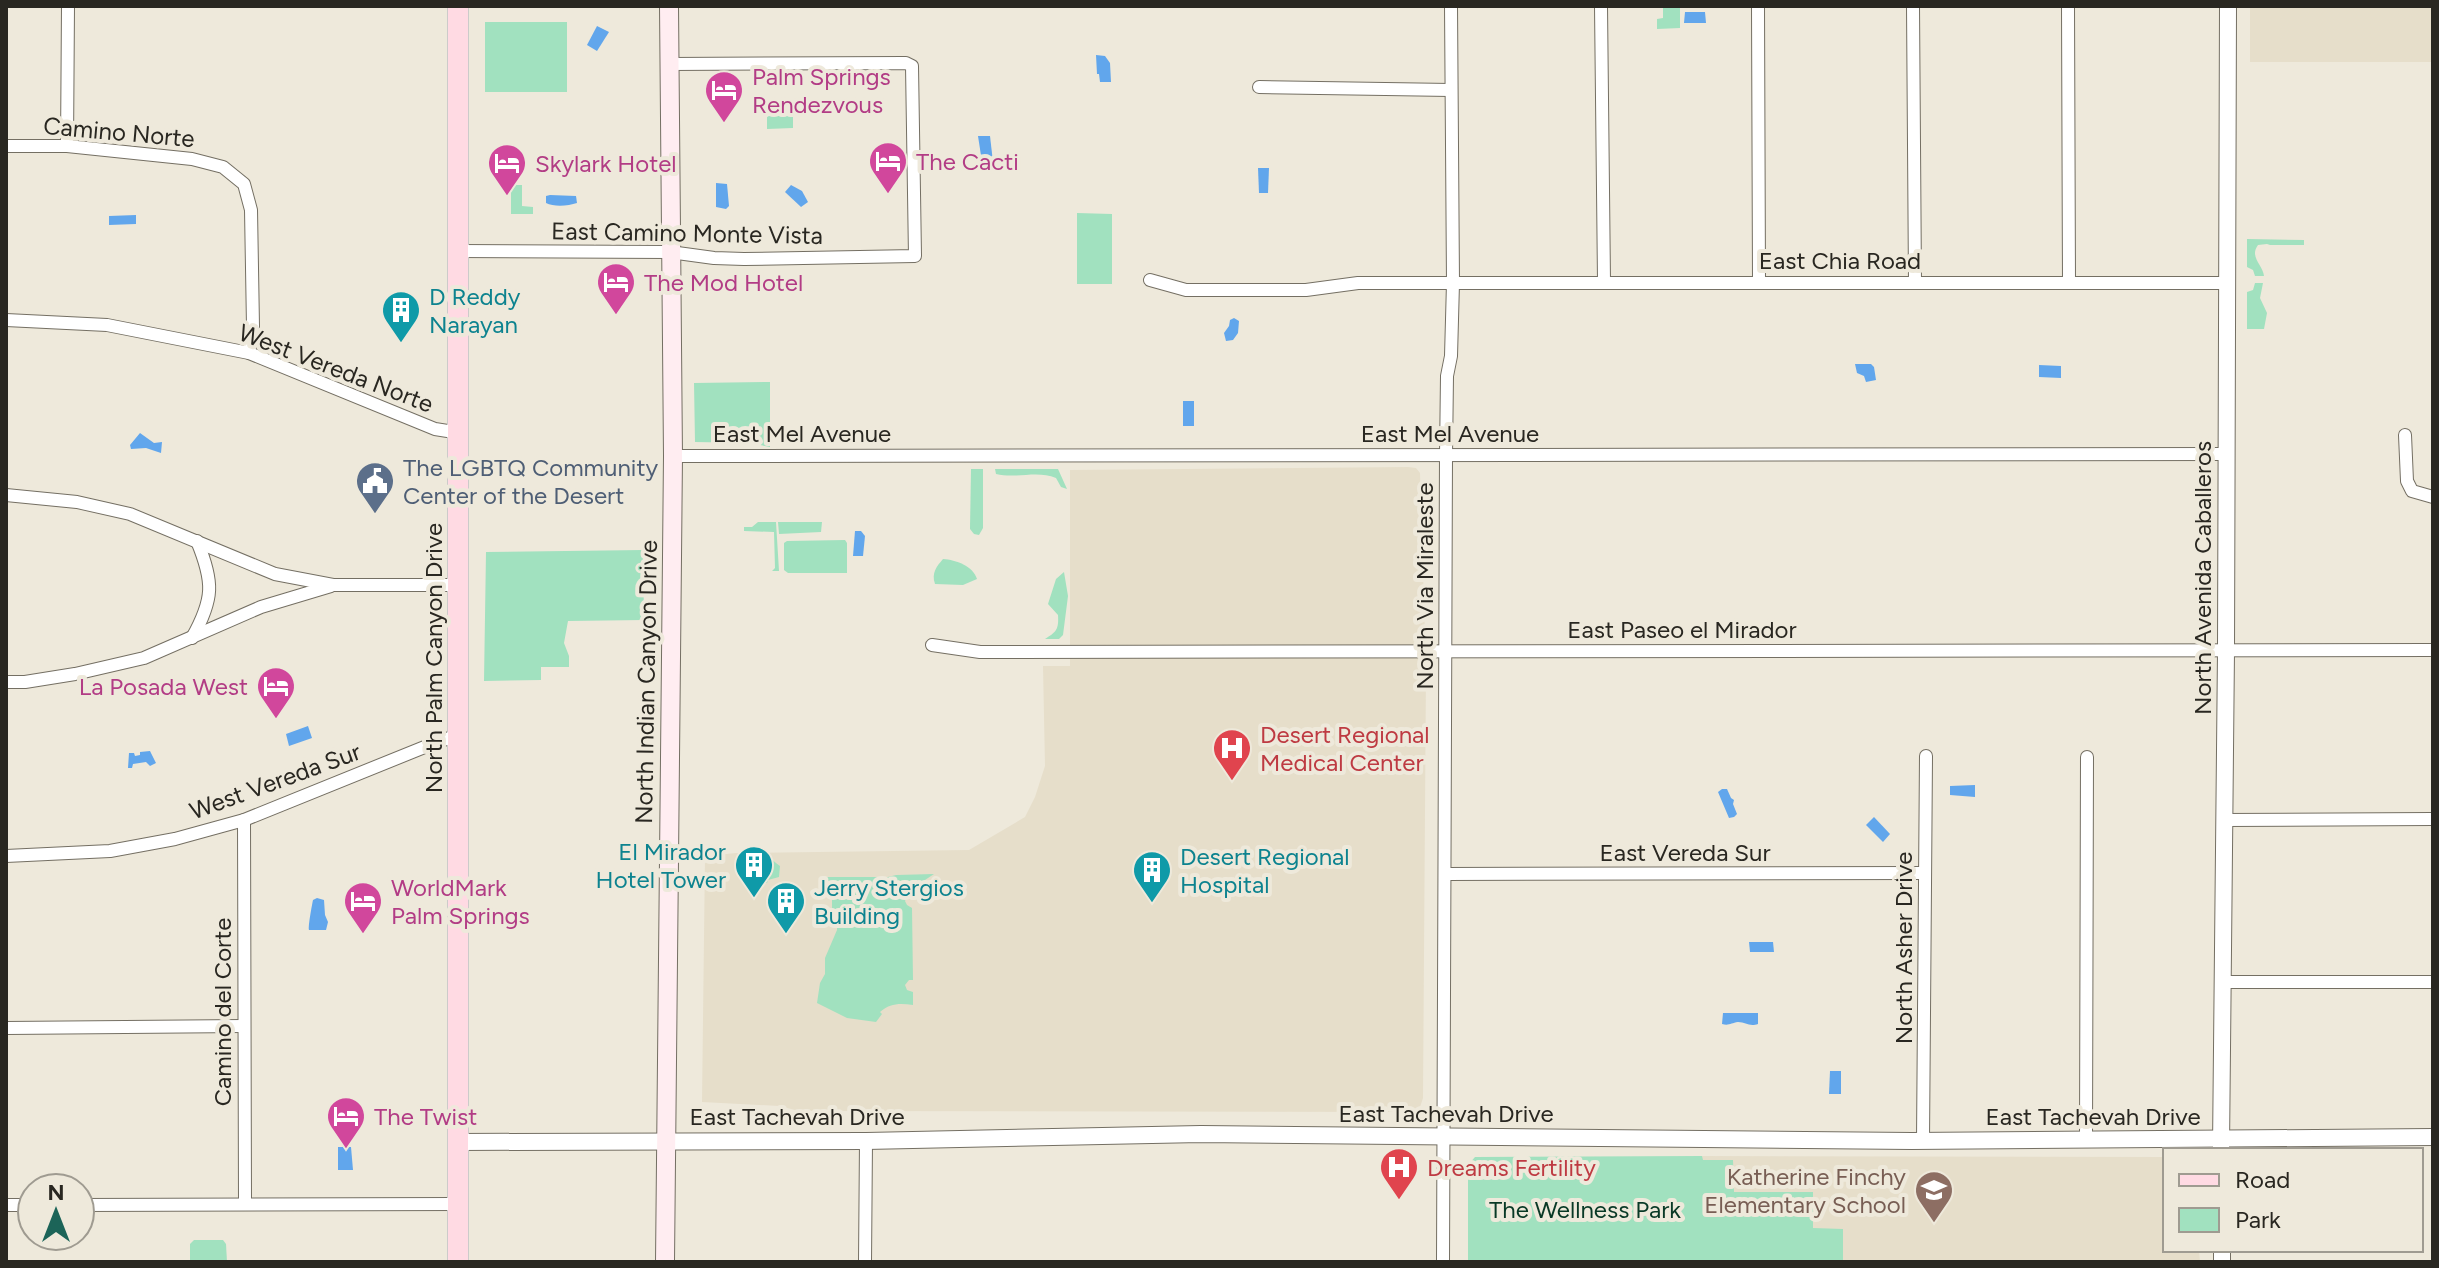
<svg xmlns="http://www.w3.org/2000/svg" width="2439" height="1268" viewBox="0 0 2439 1268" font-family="Figtree,sans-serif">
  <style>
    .built { fill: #e6deca }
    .green { fill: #a1e1bf }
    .water { fill: #61a6ec }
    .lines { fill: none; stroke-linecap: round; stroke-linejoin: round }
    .minor-casing { stroke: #746f63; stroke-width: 14 }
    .tertiary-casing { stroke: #746f63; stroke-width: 18 }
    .secondary-casing { stroke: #746f63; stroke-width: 20 }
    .primary-casing { stroke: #cccbca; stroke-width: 22 }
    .minor { stroke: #fff; stroke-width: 12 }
    .tertiary { stroke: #fff; stroke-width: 16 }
    .secondary { stroke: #ffedf1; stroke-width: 18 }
    .primary { stroke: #ffdae3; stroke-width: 20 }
    .labels { text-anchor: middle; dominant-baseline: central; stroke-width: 8; stroke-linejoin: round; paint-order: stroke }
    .hotel-label { font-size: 24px; fill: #b23c85; stroke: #eee9db; text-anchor: start }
    .street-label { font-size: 24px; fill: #292721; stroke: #eee9db }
    .culture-label { font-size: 24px; fill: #0d838f; stroke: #eee9db; text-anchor: start }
    .service-label { font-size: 24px; fill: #4e5e75; stroke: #eee9db; text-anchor: start }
    .health-label { font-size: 24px; fill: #be3a42; stroke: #eee9db; text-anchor: start }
    .education-label { font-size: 24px; fill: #785e54; stroke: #eee9db; text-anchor: end }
    .park-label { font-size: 24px; fill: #093926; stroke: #eee9db }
  </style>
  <rect width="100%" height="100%" fill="#eee9db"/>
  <g class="built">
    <rect x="2250" y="6" width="183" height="56"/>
    <polygon points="1408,467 1416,468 1420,473 1426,669 1423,1098 1420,1107 1411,1112 799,1111 779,1106 702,1102 705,856 736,853 969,850 1025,817 1035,797 1045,766 1043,666 1070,666 1070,470"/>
    <polygon points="1702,1156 2165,1157 2165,1250 2199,1250 2200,1262 1702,1262"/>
  </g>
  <g class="green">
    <polygon points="1663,6 1680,6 1680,28 1657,29 1657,19 1663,18"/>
    <rect x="485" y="22" width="82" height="70"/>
    <polygon points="767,116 793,116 793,128 767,129"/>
    <polygon points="511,185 522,185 522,206 533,207 533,214 511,214"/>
    <polygon points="1077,213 1112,214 1112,284 1077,284"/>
    <path d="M2247 239 2304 240V245H2270L2267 244 2258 245C2249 257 2263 265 2264 276H2255L2253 270 2247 267Z"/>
    <polygon points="2255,283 2263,283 2260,298 2267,313 2264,329 2247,329 2247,292 2253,290"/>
    <polygon points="770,382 770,447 750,443 695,442 694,383"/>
    <polygon points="971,469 983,469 983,528 979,535 974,534 970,529"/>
    <path d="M995 469H1058L1067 489 1061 487 1056 478C1037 470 1016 479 996 474Z"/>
    <polygon points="758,522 776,522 779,571 772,571 775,568 774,532 744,531 744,527 752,527"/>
    <polygon points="778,522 822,522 821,532 779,534"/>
    <polygon points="845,540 847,543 847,573 788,573 784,570 784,543 787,541"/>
    <polygon points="643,550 644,620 568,621 564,643 569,656 569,667 541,667 541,680 484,681 486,552"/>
    <path d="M943 559C956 560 973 566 977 579L963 585 935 584C931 573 937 566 943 559Z"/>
    <path d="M1064 572 1068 596 1063 635 1059 639H1045C1056 632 1059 630 1058 615L1048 604 1056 579Z"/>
    <path d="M747 853C766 853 766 855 780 866L779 877 768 880 767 883H761V886L746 880Z"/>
    <path d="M934 874 913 888V896L907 897 905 901 907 905 912 908 913 980H909L905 985 907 990 913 992V1005C900 1003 890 1003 880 1012L882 1014 876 1022 847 1018 817 1003 820 983 825 974V958L837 930V923L832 908V888L820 884 819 877H888L896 875Z"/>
    <polygon points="1702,1156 1703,1160 1733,1160 1734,1192 1813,1192 1813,1228 1843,1229 1843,1262 1468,1262 1468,1165 1475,1157"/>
    <polygon points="194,1240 223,1240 226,1244 227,1262 190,1262 190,1244"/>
  </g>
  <g class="water">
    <polygon points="1685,12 1705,12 1706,23 1684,23"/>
    <polygon points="597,26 609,32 597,51 587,45"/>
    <polygon points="1096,55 1105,56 1110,63 1111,82 1100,82 1099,74 1097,74"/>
    <polygon points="978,136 990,136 993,162 982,162"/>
    <polygon points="1258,168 1269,168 1268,193 1259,193"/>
    <polygon points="716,183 727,184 729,206 726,209 716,207"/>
    <polygon points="791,185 802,191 808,202 801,207 785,192"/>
    <path d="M550 195 576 196 577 203C568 206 554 207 546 203V196Z"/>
    <polygon points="136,215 136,224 109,225 109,216"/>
    <polygon points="1234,318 1239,321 1238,333 1233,340 1226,341 1224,333 1229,326 1230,320"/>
    <polygon points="1855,364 1871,364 1874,367 1876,380 1866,382 1864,376 1857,373"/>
    <polygon points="2039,365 2061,366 2061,378 2039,377"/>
    <rect x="1183" y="401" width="11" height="25"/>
    <polygon points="140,433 154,443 162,442 161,453 146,448 131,449 130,445"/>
    <polygon points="855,531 861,531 865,536 863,556 853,556"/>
    <polygon points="308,726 312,738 289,746 286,734"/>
    <polygon points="150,751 156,763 150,766 146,762 133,764 132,768 128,768 129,753 134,753 135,756 140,755 140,752"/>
    <polygon points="1975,785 1975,797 1950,795 1950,786"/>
    <polygon points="1722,789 1727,789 1731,798 1734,800 1733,804 1737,814 1734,817 1729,818 1718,792"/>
    <polygon points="1874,817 1890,834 1883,842 1866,825"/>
    <path d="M317 898 324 900 325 915 328 922 326 930H309C308 926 312 905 313 900Z"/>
    <polygon points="1749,942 1773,942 1774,952 1750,952"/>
    <path d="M1723 1013H1758V1024C1749 1027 1746 1022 1738 1022 1731 1023 1729 1026 1722 1024Z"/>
    <polygon points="1830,1071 1841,1071 1841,1094 1829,1094"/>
    <polygon points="338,1147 351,1147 353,1170 338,1170"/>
  </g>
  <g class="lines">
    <defs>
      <g id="minor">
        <polyline points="1601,6 1604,281"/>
        <polyline points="1758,6 1759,281"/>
        <polyline points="1913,6 1915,283"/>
        <polyline points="2068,6 2069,282"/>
        <polyline points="1259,87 1451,90"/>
        <polyline points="6,146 67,146 192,159 223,167 244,184 251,210 253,326 249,353"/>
        <polyline points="67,146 68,6"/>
        <polyline points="458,251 670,252 714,258 744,259 915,256 912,66 906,63 670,64"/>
        <polyline points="1150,280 1186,290 1306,290 1358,283 2226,283"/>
        <polyline points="6,320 107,325 249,353 435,429 460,433"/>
        <polyline points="2405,435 2407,481 2412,491 2433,497"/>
        <polyline points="673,456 2226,454"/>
        <polyline points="6,495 77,502 130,514 275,574 333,585 460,585"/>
        <path d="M192 638C214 599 214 582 197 541"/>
        <polyline points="932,645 980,652 2433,650"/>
        <polyline points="6,682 25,682 75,674 144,658 261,607 331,586"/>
        <polyline points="244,820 245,1203"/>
        <polyline points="2224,820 2433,819"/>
        <polyline points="6,856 110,851 175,839 244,820 437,742 459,735"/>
        <polyline points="1445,874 1925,873"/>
        <polyline points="2223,982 2433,982"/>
        <polyline points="6,1028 244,1026"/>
        <polyline points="2086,1140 2087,757"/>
        <polyline points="1923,1141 1926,756"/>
        <polyline points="6,1205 32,1205"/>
        <polyline points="80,1205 458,1204"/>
        <polyline points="865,1262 866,1141"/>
        <polyline points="1443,1262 1446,455 1447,376 1451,356 1453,283 1451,6"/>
      </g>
      <g id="tertiary">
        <polyline points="458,1142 866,1141 1201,1134 1912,1141 2433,1137"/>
        <polyline points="2221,1148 2226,651 2228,6"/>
        <polyline points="2222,1250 2222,1262"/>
      </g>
      <polyline id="secondary" points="665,1262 673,456 669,6"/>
      <polyline id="primary" points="458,1262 458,6"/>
    </defs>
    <use href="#minor" class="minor-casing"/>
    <use href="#tertiary" class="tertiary-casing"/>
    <use href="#secondary" class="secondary-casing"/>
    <use href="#primary" class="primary-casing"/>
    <use href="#minor" class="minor"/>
    <use href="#tertiary" class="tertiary"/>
    <use href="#secondary" class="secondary"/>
    <use href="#primary" class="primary"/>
  </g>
  <defs>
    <symbol id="hotel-pin" viewBox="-11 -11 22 30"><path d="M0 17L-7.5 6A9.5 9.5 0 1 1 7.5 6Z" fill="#d1479c" stroke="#eee9db"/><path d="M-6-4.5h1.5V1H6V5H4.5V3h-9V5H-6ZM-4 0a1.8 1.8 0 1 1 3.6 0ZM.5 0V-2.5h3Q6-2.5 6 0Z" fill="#fff"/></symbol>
    <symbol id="building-pin" viewBox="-11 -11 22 30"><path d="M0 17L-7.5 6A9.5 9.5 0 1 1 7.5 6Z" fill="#0f9aa8" stroke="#eee9db"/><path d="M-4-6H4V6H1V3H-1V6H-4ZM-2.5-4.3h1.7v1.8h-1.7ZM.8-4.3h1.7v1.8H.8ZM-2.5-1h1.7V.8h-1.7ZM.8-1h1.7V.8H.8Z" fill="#fff"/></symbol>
    <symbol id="civic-pin" viewBox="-11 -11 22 30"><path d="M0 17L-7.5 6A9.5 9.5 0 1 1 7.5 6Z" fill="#5c6f8a" stroke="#eee9db"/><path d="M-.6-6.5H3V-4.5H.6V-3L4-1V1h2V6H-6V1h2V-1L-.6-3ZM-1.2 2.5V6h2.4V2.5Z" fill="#fff"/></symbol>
    <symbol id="hospital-pin" viewBox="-11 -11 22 30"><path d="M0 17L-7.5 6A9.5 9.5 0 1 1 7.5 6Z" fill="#e0444e" stroke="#eee9db"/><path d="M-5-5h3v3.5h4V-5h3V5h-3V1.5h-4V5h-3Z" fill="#fff"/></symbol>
    <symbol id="school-pin" viewBox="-11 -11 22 30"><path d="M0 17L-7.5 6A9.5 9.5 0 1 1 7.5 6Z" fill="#8d6e63" stroke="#eee9db"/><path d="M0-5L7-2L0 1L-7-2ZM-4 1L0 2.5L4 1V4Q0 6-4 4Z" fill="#fff"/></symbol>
  </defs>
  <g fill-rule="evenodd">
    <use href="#hotel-pin" x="702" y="68" width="44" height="60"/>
    <use href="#hotel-pin" x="866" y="139" width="44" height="60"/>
    <use href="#hotel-pin" x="485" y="141" width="44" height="60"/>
    <use href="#hotel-pin" x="594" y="260" width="44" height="60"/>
    <use href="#building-pin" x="379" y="288" width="44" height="60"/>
    <use href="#civic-pin" x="353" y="459" width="44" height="60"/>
    <use href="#hotel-pin" x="254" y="664" width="44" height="60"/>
    <use href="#hospital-pin" x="1210" y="726" width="44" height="60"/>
    <use href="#building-pin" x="732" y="843" width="44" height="60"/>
    <use href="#building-pin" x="1130" y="848" width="44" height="60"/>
    <use href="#hotel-pin" x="341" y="879" width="44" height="60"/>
    <use href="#building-pin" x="764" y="879" width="44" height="60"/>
    <use href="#hotel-pin" x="324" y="1094" width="44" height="60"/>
    <use href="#hospital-pin" x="1377" y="1145" width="44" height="60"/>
    <use href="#school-pin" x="1912" y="1168" width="44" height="60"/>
  </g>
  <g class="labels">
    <g class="hotel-label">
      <text x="752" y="76">Palm Springs<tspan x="752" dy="28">Rendezvous</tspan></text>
      <text x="916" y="161">The Cacti</text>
      <text x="535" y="163">Skylark Hotel</text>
      <text x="644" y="282">The Mod Hotel</text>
      <text x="248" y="686" text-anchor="end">La Posada West</text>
      <text x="391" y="887">WorldMark<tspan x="391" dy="28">Palm Springs</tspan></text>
      <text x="374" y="1116">The Twist</text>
    </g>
    <g class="street-label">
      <text transform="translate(119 132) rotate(5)">Camino Norte</text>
      <text transform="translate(687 233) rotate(1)">East Camino Monte Vista</text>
      <text x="1840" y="260">East Chia Road</text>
      <text transform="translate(336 368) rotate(21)">West Vereda Norte</text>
      <text x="802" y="433">East Mel Avenue</text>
      <text x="1450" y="433">East Mel Avenue</text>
      <text transform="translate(2202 578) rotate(-90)">North Avenida Caballeros</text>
      <text transform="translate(1424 586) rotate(-90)">North Via Miraleste</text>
      <text x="1682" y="629">East Paseo el Mirador</text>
      <text transform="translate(433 658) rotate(-90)">North Palm Canyon Drive</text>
      <text transform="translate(646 682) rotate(-89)">North Indian Canyon Drive</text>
      <text transform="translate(275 781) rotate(-20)">West Vereda Sur</text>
      <text x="1685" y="852">East Vereda Sur</text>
      <text transform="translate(1903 948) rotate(-90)">North Asher Drive</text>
      <text transform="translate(222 1012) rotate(-90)">Camino del Corte</text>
      <text x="1446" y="1113">East Tachevah Drive</text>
      <text x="797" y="1116">East Tachevah Drive</text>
      <text x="2093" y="1116">East Tachevah Drive</text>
    </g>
    <g class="culture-label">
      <text x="429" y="296">D Reddy<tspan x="429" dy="28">Narayan</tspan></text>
      <text x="726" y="851" text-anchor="end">El Mirador<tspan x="726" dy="28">Hotel Tower</tspan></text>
      <text x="1180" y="856">Desert Regional<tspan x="1180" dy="28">Hospital</tspan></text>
      <text x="814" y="887">Jerry Stergios<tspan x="814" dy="28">Building</tspan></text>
    </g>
    <g class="service-label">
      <text x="403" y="467">The LGBTQ Community<tspan x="403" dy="28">Center of the Desert</tspan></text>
    </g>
    <g class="health-label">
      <text x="1260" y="734">Desert Regional<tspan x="1260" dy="28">Medical Center</tspan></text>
      <text x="1427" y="1167">Dreams Fertility</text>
    </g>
    <g class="education-label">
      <text x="1906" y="1176">Katherine Finchy<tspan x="1906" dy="28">Elementary School</tspan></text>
    </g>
    <g class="park-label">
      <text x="1585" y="1209">The Wellness Park</text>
    </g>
  </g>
  <rect width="2439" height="1268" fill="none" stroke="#292721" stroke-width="16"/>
  <rect x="2163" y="1148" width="260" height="104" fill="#eee9db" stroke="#9f9b91" stroke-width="2"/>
  <rect x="2179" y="1174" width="40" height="12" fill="#ffdae3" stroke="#9f9b91" stroke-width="2"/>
  <text x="2235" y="1188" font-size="24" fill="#292721">Road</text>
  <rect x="2179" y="1208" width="40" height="24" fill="#a1e1bf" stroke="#9f9b91" stroke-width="2"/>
  <text x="2235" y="1228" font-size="24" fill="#292721">Park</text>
  <g transform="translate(56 1212)"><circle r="38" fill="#eee9db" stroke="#9f9b91" stroke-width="2"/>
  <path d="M0-6L14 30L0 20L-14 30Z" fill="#1c6458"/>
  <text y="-12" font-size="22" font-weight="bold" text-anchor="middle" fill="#292721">N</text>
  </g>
</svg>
